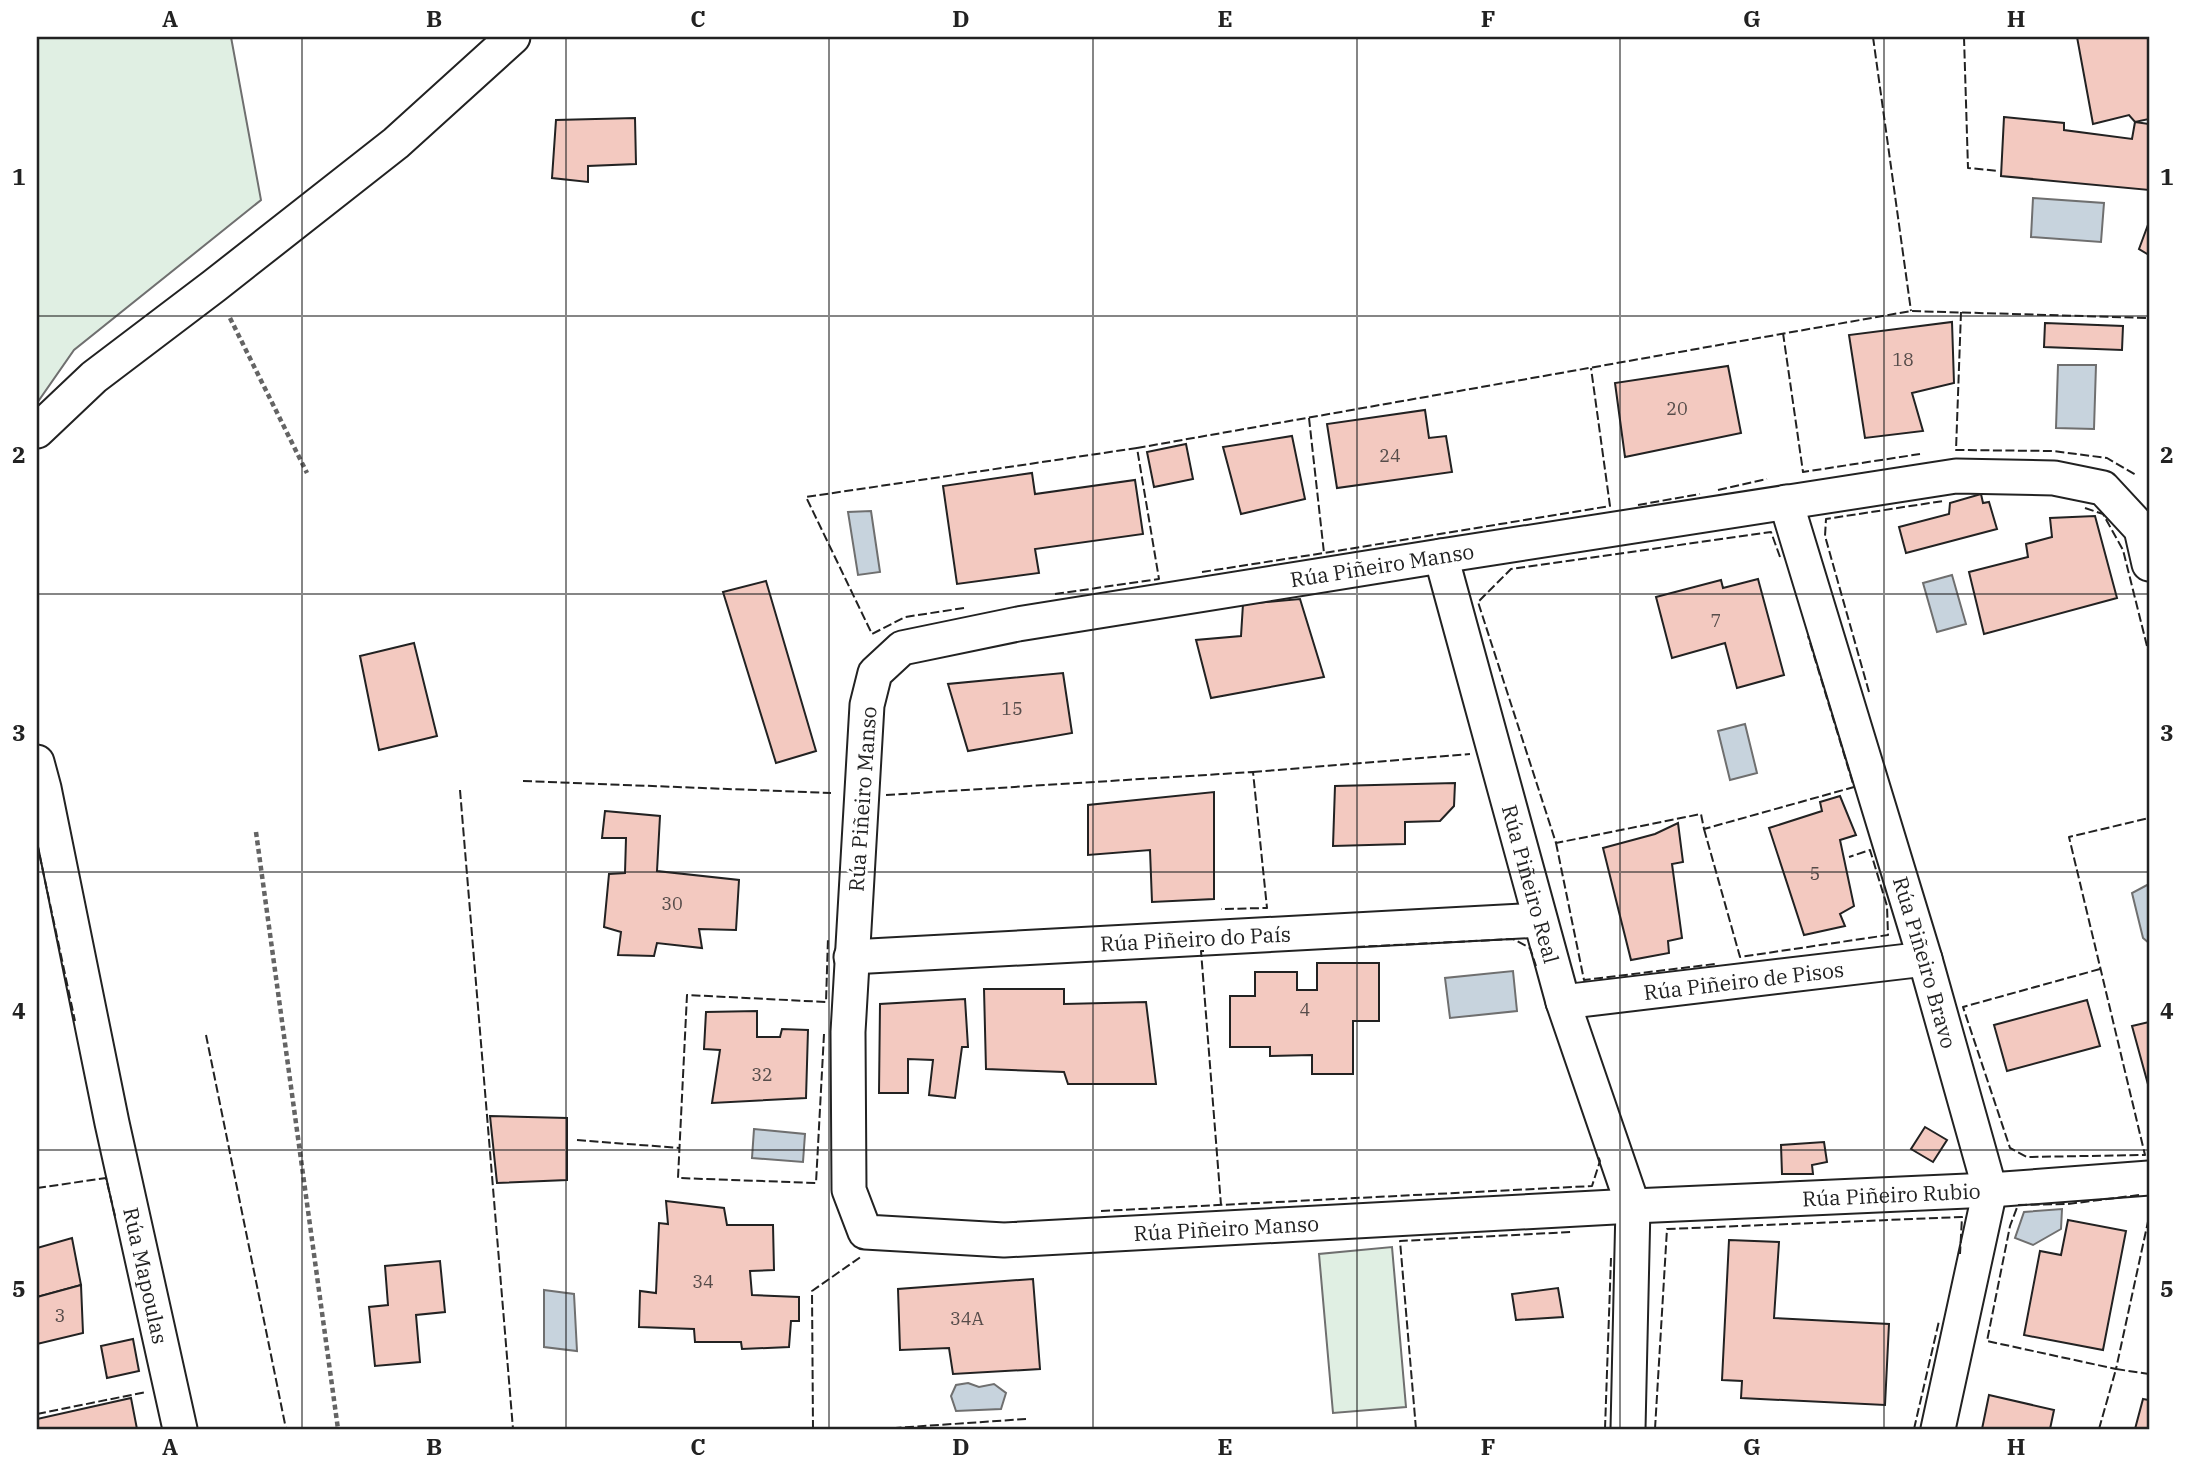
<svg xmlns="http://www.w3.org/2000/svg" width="2186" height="1466" viewBox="0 0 2186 1466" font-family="'IBM Plex Serif',serif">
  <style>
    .green { fill: #e0efe3; stroke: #6f6f6f; stroke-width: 2 }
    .water { fill: #c7d3dd; stroke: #6f6f6f; stroke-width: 2 }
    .building { fill: #f3c9c0; stroke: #222; stroke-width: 2 }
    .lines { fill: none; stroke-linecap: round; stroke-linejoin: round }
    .minor-casing { stroke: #222; stroke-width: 37 }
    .path { stroke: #646464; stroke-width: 4.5; stroke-dasharray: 5 3.5; stroke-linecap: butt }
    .minor { stroke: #fff; stroke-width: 33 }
    .fence { stroke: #222; stroke-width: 2; stroke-dasharray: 9 3.5; stroke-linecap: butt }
    .grid { fill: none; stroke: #222; stroke-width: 2; stroke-opacity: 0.55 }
    .labels { text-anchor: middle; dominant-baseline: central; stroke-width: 5; stroke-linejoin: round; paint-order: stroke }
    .number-label { font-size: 18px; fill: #564c4a }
    .street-label { font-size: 21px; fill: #222; stroke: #fff }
    .neatline { fill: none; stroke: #222; stroke-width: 2.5 }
    .grid-label { font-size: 23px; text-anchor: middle; font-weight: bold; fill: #222 }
  </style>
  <rect width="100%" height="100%" fill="#fff"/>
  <g class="green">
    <polygon points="37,37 231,37 261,200 74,350 37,403"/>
    <polygon points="1392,1247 1406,1407 1333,1413 1319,1254"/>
  </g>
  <g class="water">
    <polygon points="2033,198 2104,203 2101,242 2031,237"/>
    <polygon points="2058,365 2096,365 2094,429 2056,428"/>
    <polygon points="871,511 880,572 858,575 848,512"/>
    <polygon points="1952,575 1966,624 1937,632 1923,583"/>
    <polygon points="1745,724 1757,773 1730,780 1718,731"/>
    <polygon points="2149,884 2149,943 2143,938 2132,893"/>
    <polygon points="1513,971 1517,1011 1450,1018 1445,978"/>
    <polygon points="754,1129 805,1134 803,1162 752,1158"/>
    <polygon points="2062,1209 2061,1229 2033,1245 2015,1238 2024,1212"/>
    <polygon points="544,1290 574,1294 577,1351 544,1347"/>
    <polygon points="968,1383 979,1387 994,1384 1006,1393 1001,1409 956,1411 951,1396 956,1385"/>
  </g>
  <g class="building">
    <polygon points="2077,37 2149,37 2149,119 2135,122 2129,115 2093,124"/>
    <polygon points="2004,117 2064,123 2064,130 2132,139 2135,122 2149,124 2149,190 2001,176"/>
    <polygon points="635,118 636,164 588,166 588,182 552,178 556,120"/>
    <polygon points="2149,222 2149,255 2139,249"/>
    <polygon points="1952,322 1954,383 1912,393 1923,431 1865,438 1849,335"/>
    <polygon points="2045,323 2123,326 2122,350 2044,347"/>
    <polygon points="1728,366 1741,433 1625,457 1615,383"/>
    <polygon points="1425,410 1429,438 1446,436 1452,472 1337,488 1327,424"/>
    <polygon points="1292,436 1305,499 1241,514 1223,447"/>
    <polygon points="1186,444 1193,479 1154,487 1147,452"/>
    <polygon points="1032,473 1035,494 1135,480 1143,534 1035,549 1039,573 957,584 943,486"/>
    <polygon points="1981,494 1983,503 1989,502 1997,529 1906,553 1899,527 1949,514 1950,503"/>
    <polygon points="2095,516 2117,598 1984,634 1969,572 2028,557 2026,544 2052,537 2050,518"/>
    <polygon points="1758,579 1784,675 1737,688 1725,643 1672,658 1656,597 1721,580 1723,588"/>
    <polygon points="766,581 816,751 776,763 723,592"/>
    <polygon points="1300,599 1324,677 1211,698 1196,640 1241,636 1243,604"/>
    <polygon points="414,643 437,736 379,750 360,656"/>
    <polygon points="1063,673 1072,733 968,751 948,684"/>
    <polygon points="1455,783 1454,806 1440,821 1405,822 1405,844 1333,846 1335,786"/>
    <polygon points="1214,792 1214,899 1152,902 1150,850 1088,855 1088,805"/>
    <polygon points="1840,796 1856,835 1840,840 1854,906 1840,914 1845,926 1804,935 1769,828 1822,811 1820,802"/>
    <polygon points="605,811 660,816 657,871 739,880 736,930 699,929 702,948 657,943 654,956 618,955 621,932 604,927 609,874 625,873 626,838 602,838"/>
    <polygon points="1678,823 1683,862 1672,864 1682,938 1668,941 1669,953 1631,960 1603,848 1655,834"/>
    <polygon points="1317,963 1379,963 1379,1021 1353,1021 1353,1074 1312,1074 1312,1055 1270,1056 1270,1047 1230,1047 1230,996 1255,996 1255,972 1297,972 1297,990 1317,990"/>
    <polygon points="984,989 1064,989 1064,1004 1146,1002 1156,1084 1068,1084 1064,1072 986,1069"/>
    <polygon points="965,999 968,1047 962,1047 955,1098 929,1095 933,1060 908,1059 908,1093 879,1093 880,1004"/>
    <polygon points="2087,1000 2100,1046 2007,1071 1994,1025"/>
    <polygon points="757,1011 757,1037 780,1037 782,1029 808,1030 806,1098 712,1103 720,1050 704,1049 706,1012"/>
    <polygon points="2149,1022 2149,1088 2132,1026"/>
    <polygon points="490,1116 567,1118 567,1180 497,1183"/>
    <polygon points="1925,1127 1947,1140 1933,1162 1911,1149"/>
    <polygon points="1824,1142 1827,1162 1812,1165 1813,1174 1782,1174 1781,1145"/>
    <polygon points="666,1201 724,1208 727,1225 773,1225 774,1270 750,1271 752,1295 799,1297 799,1321 791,1321 789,1347 742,1349 741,1342 695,1342 694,1329 639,1327 640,1291 656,1293 659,1223 668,1224"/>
    <polygon points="2068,1220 2126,1231 2103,1350 2024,1335 2040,1251 2061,1255"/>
    <polygon points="72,1238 81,1285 37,1297 37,1248"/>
    <polygon points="1729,1240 1779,1242 1774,1318 1889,1324 1885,1405 1741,1398 1742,1381 1722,1380"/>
    <polygon points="440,1261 445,1312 416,1315 420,1362 375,1366 369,1307 388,1305 385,1266"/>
    <polygon points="1033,1279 1040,1369 953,1374 949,1348 900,1350 898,1289"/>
    <polygon points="81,1285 83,1333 37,1344 37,1297"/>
    <polygon points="1558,1288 1563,1317 1516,1320 1512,1294"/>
    <polygon points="133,1339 139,1371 107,1378 101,1346"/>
    <polygon points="1989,1395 2054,1410 2050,1429 1982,1429"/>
    <polygon points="131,1398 137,1429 37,1429 37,1419"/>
    <polygon points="2143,1399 2149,1400 2149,1429 2135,1429"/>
  </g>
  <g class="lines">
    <defs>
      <g id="minor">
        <polyline points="37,431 94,377 214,286 396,143 513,37"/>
        <path id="s1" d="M1786 502 1925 959 1990 1190 1938 1429"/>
        <path id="s2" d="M1441 556 1563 1002 1633 1206 1628 1429"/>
        <path id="s3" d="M2149 564 2141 529 2103 488 2054 478 1956 476 1441 556 1018 624 902 648 875 673 867 705 848 1032 849 1190 865 1232 1004 1240 1633 1206 1990 1190 2149 1178"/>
        <path id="s4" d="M37 762 44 788 112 1123 180 1429"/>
        <path id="s5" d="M851 957 1540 920"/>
        <path id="s6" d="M1563 1002 1925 959"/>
      </g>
    </defs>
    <use href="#minor" class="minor-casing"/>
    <g class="path">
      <polyline points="230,318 307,473"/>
      <polyline points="256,832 338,1429"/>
    </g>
    <use href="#minor" class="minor"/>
    <g class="fence">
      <polyline points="1873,37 1911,311"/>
      <polyline points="1964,37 1968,168 1999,171"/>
      <polyline points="1961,312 1956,450 2053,451 2107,458 2136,475"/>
      <polyline points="1783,333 1803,472 1920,454"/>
      <polyline points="1309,418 1324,553 1610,506 1591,368"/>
      <polyline points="1718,490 1767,479"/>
      <polyline points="1638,505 1700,494"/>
      <polyline points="2085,508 2103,514 2123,550 2149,654"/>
      <polyline points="1780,557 1771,532 1511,569 1478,602 1556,843 1701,814 1704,829 1854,787 1808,636"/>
      <polyline points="1202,572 1324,553"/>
      <polyline points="1055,594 1159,579 1137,448 1911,311 2149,318"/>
      <polyline points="964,608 905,617 872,634 806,497 1137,448"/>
      <polyline points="1869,692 1825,536 1826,519 1943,501"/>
      <polyline points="1253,772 1470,754"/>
      <polyline points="523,781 831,793"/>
      <polyline points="460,790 513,1429"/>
      <polyline points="886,795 1253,772 1267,908 1221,909"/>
      <polyline points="1704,829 1740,957 1888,935 1887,906 1870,850 1849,857"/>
      <polyline points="37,843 75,1021"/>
      <polyline points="1556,843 1584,980 1715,964"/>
      <polyline points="1356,947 1513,939 1530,948 1536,966"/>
      <polyline points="1204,951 1201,951 1221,1205"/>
      <polyline points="2100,969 1963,1007 2010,1148 2027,1157 2145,1155 2069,837 2149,818"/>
      <polyline points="824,1034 816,1183 678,1178 687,995 826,1002 828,938"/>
      <polyline points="206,1035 286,1429"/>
      <polyline points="577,1140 679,1148"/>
      <polyline points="37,1188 106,1178 115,1216"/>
      <polyline points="2139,1195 2068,1204 2018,1205 2010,1226 1987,1341 2116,1369 2149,1217"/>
      <polyline points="1101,1211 1592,1186 1600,1161 1598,1156"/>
      <polyline points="37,1414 146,1392"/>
      <polyline points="813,1429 812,1291 862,1256"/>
      <polyline points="880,1429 1026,1419"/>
      <polyline points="1416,1429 1400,1241 1571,1232"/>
      <polyline points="1605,1429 1611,1258"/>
      <polyline points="1655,1429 1667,1229 1962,1217 1960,1254"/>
      <polyline points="1914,1429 1939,1321"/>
      <polyline points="2099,1429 2116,1369 2149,1374"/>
    </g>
  </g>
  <path class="grid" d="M302 37V1429M566 37V1429M829 37V1429M1093 37V1429M1357 37V1429M1620 37V1429M1884 37V1429M37 316H2149M37 594H2149M37 872H2149M37 1150H2149"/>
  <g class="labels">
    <g class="number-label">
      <text x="1903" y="359">18</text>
      <text x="1677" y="408">20</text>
      <text x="1390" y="455">24</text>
      <text x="1716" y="620">7</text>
      <text x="1012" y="708">15</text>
      <text x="1815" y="873">5</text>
      <text x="672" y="903">30</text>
      <text x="1305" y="1009">4</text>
      <text x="762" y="1074">32</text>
      <text x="703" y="1281">34</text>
      <text x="60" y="1315">3</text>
      <text x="967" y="1318">34A</text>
    </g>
    <g class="street-label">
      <text transform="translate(1382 565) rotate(-9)">Rúa Piñeiro Manso</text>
      <text transform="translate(862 799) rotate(-86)">Rúa Piñeiro Manso</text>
      <text stroke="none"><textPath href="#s2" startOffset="340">Rúa Piñeiro Real</textPath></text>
      <text stroke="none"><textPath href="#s5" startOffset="345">Rúa Piñeiro do País</textPath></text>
      <text stroke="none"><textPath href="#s1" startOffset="481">Rúa Piñeiro Bravo</textPath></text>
      <text stroke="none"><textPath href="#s6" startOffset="182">Rúa Piñeiro de Pisos</textPath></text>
      <text stroke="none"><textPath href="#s3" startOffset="2936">Rúa Piñeiro Rubio</textPath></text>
      <text stroke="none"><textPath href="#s3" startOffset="2270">Rúa Piñeiro Manso</textPath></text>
      <text stroke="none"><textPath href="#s4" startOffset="525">Rúa Mapoulas</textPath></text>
    </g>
  </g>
  <rect width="2186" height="1466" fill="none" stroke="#ffffff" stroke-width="77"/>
  <rect x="38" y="38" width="2110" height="1390" class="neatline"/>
  <g class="grid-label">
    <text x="170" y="27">A</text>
    <text x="434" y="27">B</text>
    <text x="698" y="27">C</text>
    <text x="961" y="27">D</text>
    <text x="1225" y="27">E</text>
    <text x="1488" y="27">F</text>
    <text x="1752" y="27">G</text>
    <text x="2016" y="27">H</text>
    <text x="19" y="185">1</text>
    <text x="2167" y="185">1</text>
    <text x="19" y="463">2</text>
    <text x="2167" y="463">2</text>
    <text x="19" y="741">3</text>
    <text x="2167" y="741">3</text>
    <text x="19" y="1019">4</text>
    <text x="2167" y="1019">4</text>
    <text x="19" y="1297">5</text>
    <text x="2167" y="1297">5</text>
    <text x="170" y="1455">A</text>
    <text x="434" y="1455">B</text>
    <text x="698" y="1455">C</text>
    <text x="961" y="1455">D</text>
    <text x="1225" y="1455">E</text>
    <text x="1488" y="1455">F</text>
    <text x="1752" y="1455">G</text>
    <text x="2016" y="1455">H</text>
  </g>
</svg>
